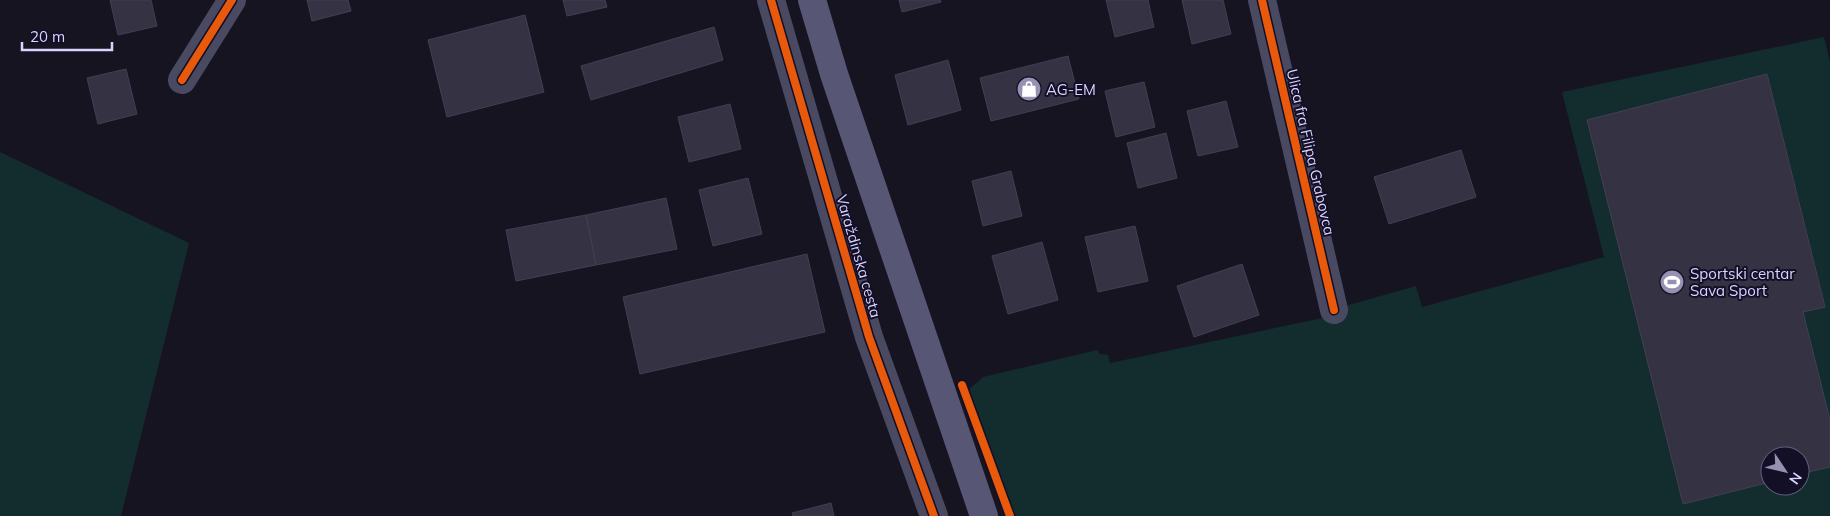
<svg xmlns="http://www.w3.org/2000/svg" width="1830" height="516" viewBox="0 0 1830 516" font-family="Mulish,sans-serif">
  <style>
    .green { fill: #132c2d; fill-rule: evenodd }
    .building { fill: #343243; stroke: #433f54 }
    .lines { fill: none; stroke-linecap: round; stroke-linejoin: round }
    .street { stroke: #4a4962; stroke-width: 28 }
    .secondary { stroke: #575674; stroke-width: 28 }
    .cycleway-casing { stroke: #130f26; stroke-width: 11 }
    .cycleway { stroke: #e8590c; stroke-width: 8 }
    .labels { text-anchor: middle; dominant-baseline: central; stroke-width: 4; stroke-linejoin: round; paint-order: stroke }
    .poi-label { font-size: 15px; fill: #d9d4ff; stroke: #130f26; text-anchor: start }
    .street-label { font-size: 15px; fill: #d9d4ff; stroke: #130f26 }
  </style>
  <rect width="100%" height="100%" fill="#161421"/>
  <g class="green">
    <path d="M1824 37 1830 62V516H1006L967 409V391L983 377 1097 350 1100 354 1108 355 1110 363 1346 313 1345 306 1416 286 1422 307 1604 257 1562 92ZM1770 456H1800V486H1770Z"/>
    <polygon points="0,152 189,243 121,516 0,516"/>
  </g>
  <g class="building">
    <polygon points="110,0 151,0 157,26 118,35"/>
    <polygon points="307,0 348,0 351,11 312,21"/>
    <polygon points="563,0 605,0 607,7 567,16"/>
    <polygon points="899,0 940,0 941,2 902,12"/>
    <polygon points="1106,0 1148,0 1154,27 1115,37"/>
    <polygon points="1182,0 1223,0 1231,34 1192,44"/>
    <polygon points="525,15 544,92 447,117 428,40"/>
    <polygon points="714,27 723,60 591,100 581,66"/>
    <polygon points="1068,56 1079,99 991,121 980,78"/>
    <polygon points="948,60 961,110 908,125 895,75"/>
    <polygon points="126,69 137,114 98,124 87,78"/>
    <polygon points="1767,74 1825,307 1803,312 1830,420 1830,467 1800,474 1800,456 1770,456 1770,482 1683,504 1587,120"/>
    <polygon points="1144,82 1155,127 1116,137 1105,91"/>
    <polygon points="1226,101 1238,147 1198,156 1187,111"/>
    <polygon points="730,104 741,149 689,162 678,117"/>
    <polygon points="1166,133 1177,178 1138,188 1127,143"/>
    <polygon points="1461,150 1476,197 1389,224 1374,177"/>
    <polygon points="1011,171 1022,216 983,226 972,181"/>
    <polygon points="748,178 762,234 713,246 699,190"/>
    <polygon points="666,198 677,249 596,265 586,215"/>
    <polygon points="586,215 596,265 516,281 506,230"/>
    <polygon points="1135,226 1148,281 1098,292 1085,237"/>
    <polygon points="1042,242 1058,300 1008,314 992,256"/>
    <polygon points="807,254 825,332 640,374 623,297"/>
    <polygon points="1242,264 1259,315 1194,337 1177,286"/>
    <polygon points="831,503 834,516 793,516 792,513"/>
  </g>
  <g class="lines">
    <g class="street">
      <polyline points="771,0 869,337 934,516"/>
      <polyline points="1262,0 1334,310"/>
      <polyline points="182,80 232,0"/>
    </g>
    <polyline class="secondary" points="812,0 834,74 984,516"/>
    <defs>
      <g id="cycleway">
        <polyline points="771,0 869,337 934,516"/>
        <polyline points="1262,0 1334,310"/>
        <polyline points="182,80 232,0"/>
        <polyline points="962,385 1010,516"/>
      </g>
    </defs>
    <use href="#cycleway" class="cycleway-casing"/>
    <use href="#cycleway" class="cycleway"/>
  </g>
  <defs>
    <symbol id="shop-disc" viewBox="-11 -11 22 22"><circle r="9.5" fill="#9591b1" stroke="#130f26"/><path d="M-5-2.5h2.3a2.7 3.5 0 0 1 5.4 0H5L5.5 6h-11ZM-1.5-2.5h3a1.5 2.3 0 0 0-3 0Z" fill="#fff"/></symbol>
    <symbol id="stadium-disc" viewBox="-11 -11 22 22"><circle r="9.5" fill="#9591b1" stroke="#130f26"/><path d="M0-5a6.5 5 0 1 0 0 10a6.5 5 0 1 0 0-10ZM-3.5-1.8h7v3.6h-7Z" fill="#fff"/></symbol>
  </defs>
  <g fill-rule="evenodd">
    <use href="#shop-disc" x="1015" y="75" width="28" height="28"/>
    <use href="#stadium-disc" x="1658" y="268" width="28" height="28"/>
  </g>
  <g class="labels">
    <g class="poi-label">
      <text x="1046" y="89">AG-EM</text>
      <text x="1690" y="273">Sportski centar<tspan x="1690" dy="17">Sava Sport</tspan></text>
    </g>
    <g class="street-label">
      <text transform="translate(1311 152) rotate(77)">Ulica fra Filipa Grabovca</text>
      <text transform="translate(859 256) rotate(74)">Varaždinska cesta</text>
    </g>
  </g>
  <g transform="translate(1785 471) rotate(125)"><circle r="24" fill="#130f26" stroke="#625e7d"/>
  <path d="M0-4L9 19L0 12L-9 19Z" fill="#9591b1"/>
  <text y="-8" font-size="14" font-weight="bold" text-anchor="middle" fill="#d9d4ff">N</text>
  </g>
  <path d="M22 42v8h90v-8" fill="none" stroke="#d9d4ff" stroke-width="2.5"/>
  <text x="30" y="42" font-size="15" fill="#d9d4ff" stroke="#130f26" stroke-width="4" paint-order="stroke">20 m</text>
</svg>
